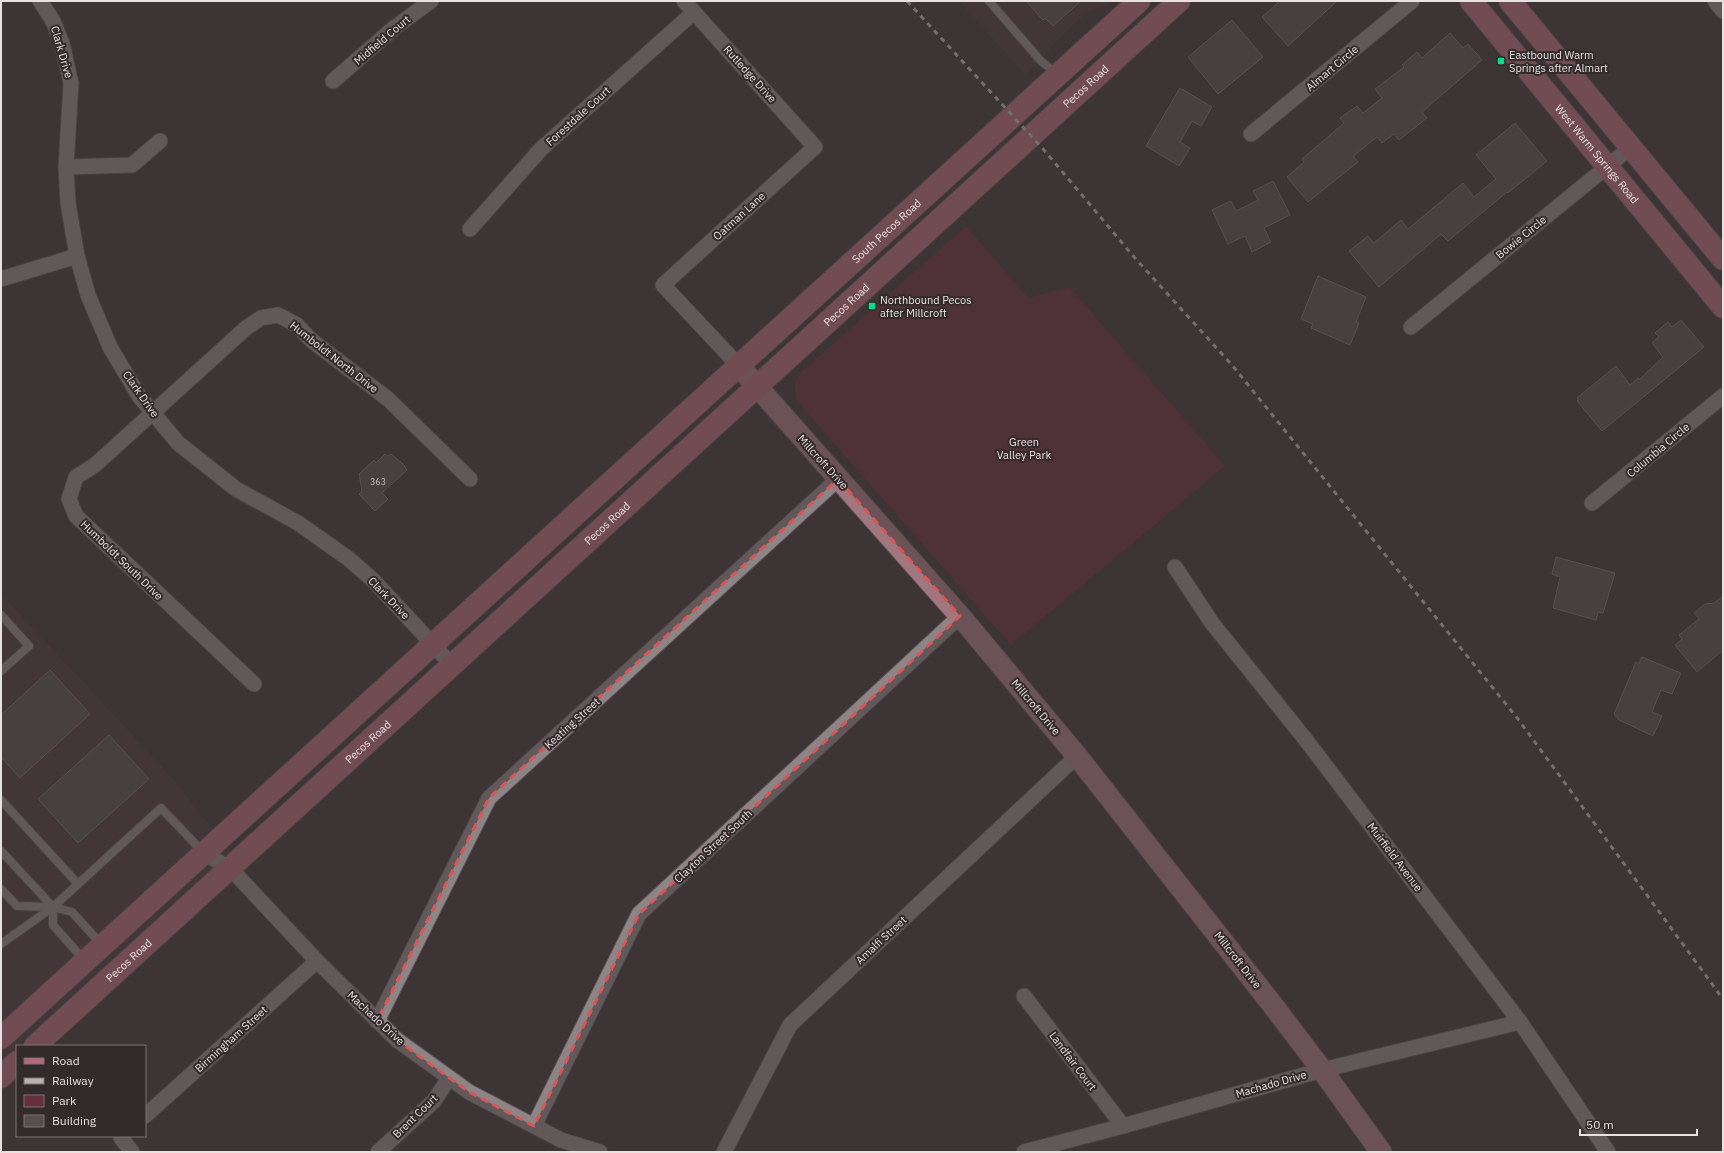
<svg xmlns="http://www.w3.org/2000/svg" width="1724" height="1153" viewBox="0 0 1724 1153" font-family="'IBM Plex Sans',sans-serif">
  <style>
    .built { fill: #4a393c }
    .green { fill: #662f3b }
    .building { fill: #584d4f; stroke: #776c6d }
    .lines { fill: none; stroke-linecap: round; stroke-linejoin: round }
    .lane-casing { stroke: #5b5254; stroke-width: 10 }
    .street-casing { stroke: #5b5254; stroke-width: 17 }
    .secondary-casing { stroke: #5b5254; stroke-width: 23 }
    .primary-casing { stroke: #5b5254; stroke-width: 24 }
    .lane { stroke: #8f8485; stroke-width: 8 }
    .street { stroke: #8f8485; stroke-width: 15 }
    .secondary { stroke: #a2767f; stroke-width: 21 }
    .primary { stroke: #b46879; stroke-width: 22 }
    .rail { stroke: #b8b2b3; stroke-width: 3; stroke-dasharray: 5 5; stroke-linecap: butt }
    .marked { fill: none; stroke: #da5656; stroke-width: 3; stroke-dasharray: 8 5; stroke-linejoin: round }
    .poi-dot { fill: #0cd98a; stroke: #332a2b; stroke-width: 1.5 }
    .labels { text-anchor: middle; dominant-baseline: central; stroke-width: 4; stroke-linejoin: round; paint-order: stroke }
    .number-label { font-size: 9px; fill: #c3bcbd }
    .street-label { font-size: 11px; fill: #e7e1e2; stroke: #332a2b }
    .poi-label { font-size: 11px; fill: #e7e1e2; stroke: #332a2b; text-anchor: start }
    .park-label { font-size: 11px; fill: #f6dbdf; stroke: #332a2b }
  </style>
  <rect width="100%" height="100%" fill="#3d3435"/>
  <g class="built">
    <polygon points="959,1 1111,1 1107,5 1085,14 1063,34 1026,76"/>
    <polygon points="1,594 166,771 232,853 19,1046 17,1046 17,1048 1,1062"/>
  </g>
  <path class="green" d="M966 226 1028 298 1069 287 1225 466 1011 645 809 415C797 399 790 395 799 374Z"/>
  <g class="building">
    <polygon points="1026,1 1081,1 1053,26 1045,18 1043,20"/>
    <polygon points="1280,1 1337,1 1288,46 1262,17"/>
    <polygon points="1232,20 1263,57 1218,94 1188,57"/>
    <polygon points="1450,33 1463,48 1468,44 1482,60 1422,112 1427,118 1399,140 1394,134 1382,143 1377,137 1353,156 1358,162 1308,202 1287,177 1304,162 1302,159 1344,123 1340,118 1357,106 1363,113 1382,98 1375,89 1404,67 1402,65 1417,52 1422,58"/>
    <polygon points="1180,88 1212,107 1201,126 1192,121 1180,142 1190,148 1179,166 1146,146"/>
    <polygon points="1515,123 1547,161 1508,193 1507,192 1448,241 1441,234 1379,287 1349,251 1368,236 1374,243 1401,220 1408,229 1463,183 1474,197 1496,179 1476,155"/>
    <polygon points="1273,181 1290,215 1264,228 1271,242 1252,252 1245,236 1228,244 1212,210 1231,201 1236,211 1258,200 1253,191"/>
    <polygon points="1318,276 1366,297 1356,322 1359,323 1350,345 1311,328 1313,324 1301,319"/>
    <polygon points="1681,320 1704,347 1602,431 1577,401 1578,400 1577,398 1616,366 1630,385 1638,378 1639,380 1663,357 1652,343 1659,337 1655,333 1668,322 1672,327"/>
    <polygon points="385,454 387,456 391,454 403,464 407,470 382,493 388,499 375,511 359,494 362,491 359,474 374,460 376,463"/>
    <polygon points="1556,557 1615,573 1603,613 1598,612 1596,620 1553,608 1560,577 1552,574"/>
    <polygon points="1723,596 1723,650 1697,672 1675,645 1682,639 1679,635 1699,619 1694,613 1705,604 1714,603"/>
    <polygon points="1642,657 1681,673 1672,694 1661,690 1652,712 1662,716 1653,736 1619,720 1614,714 1636,662 1639,664"/>
    <polygon points="50,670 90,714 20,778 1,757 1,715"/>
    <polygon points="109,735 149,779 78,843 38,799"/>
  </g>
  <g class="lines">
    <defs>
      <g id="lane">
        <polyline points="989,1 1040,60 1058,75"/>
        <polyline points="1,615 29,646 1,671"/>
        <polyline points="1,800 78,884"/>
        <polyline points="1,851 53,907 53,925 85,961"/>
        <polyline points="1,889 17,906 53,907 72,912 102,945"/>
        <polyline points="1,944 53,907 161,808 203,852"/>
      </g>
      <g id="street">
        <polyline points="40,1 53,21 62,43 71,83 66,167 68,203 77,256 88,295 110,347 139,396 178,443 236,489 298,523 349,559 374,581 452,665"/>
        <polyline points="684,1 815,147 663,285 739,366"/>
        <polyline points="1715,1 1723,11"/>
        <polyline points="333,81 394,28 431,1"/>
        <polyline points="1251,134 1412,1"/>
        <polyline points="66,167 132,165 160,141"/>
        <polyline points="470,229 541,149 694,12"/>
        <polyline points="1,279 77,256"/>
        <polyline points="1411,327 1631,147"/>
        <polyline points="1592,503 1723,396"/>
        <polyline points="1175,567 1212,623 1306,740 1520,1022 1608,1152"/>
        <polyline points="254,684 76,516 69,499 76,477 95,465 246,328 261,318 278,315 297,325 311,340 388,399 470,479"/>
        <polyline points="203,853 230,868 317,961 397,1040 469,1092 561,1140 600,1152"/>
        <polyline points="1024,996 1123,1126"/>
        <polyline points="377,1021 489,798 838,479"/>
        <polyline points="145,1116 317,961"/>
        <polyline points="534,1126 639,914 960,616"/>
        <polyline points="123,1136 121,1138 132,1152"/>
        <polyline points="378,1152 434,1101 449,1078"/>
        <polyline points="724,1152 790,1025 1077,756"/>
        <polyline points="1024,1152 1123,1126 1322,1070 1520,1022"/>
      </g>
      <polyline id="secondary" points="739,366 960,616 1077,756 1275,1008 1322,1070 1381,1152"/>
      <g id="primary">
        <path id="s1" d="M1471 1 1723 307"/>
        <polyline points="1510,1 1723,259"/>
        <path id="s2" d="M1 1038 1139 1"/>
        <path id="s3" d="M35 1046 1179 1"/>
        <polyline points="1,1077 17,1062"/>
      </g>
    </defs>
    <use href="#lane" class="lane-casing"/>
    <use href="#street" class="street-casing"/>
    <use href="#secondary" class="secondary-casing"/>
    <use href="#primary" class="primary-casing"/>
    <use href="#lane" class="lane"/>
    <use href="#street" class="street"/>
    <use href="#secondary" class="secondary"/>
    <use href="#primary" class="primary"/>
    <polyline class="rail" points="907,1 1044,150 1134,257 1232,365 1518,719 1723,999"/>
  </g>
  <path d="M0 0H1724V1153H0ZM838 479 960 616 639 914 534 1126 469 1092 397 1040 377 1021 489 798Z" fill="#3d3435" fill-opacity=".55" fill-rule="evenodd"/>
  <path class="marked" d="M838 479 960 616 639 914 534 1126 469 1092 397 1040 377 1021 489 798Z"/>
  <g class="poi-dot">
    <rect x="1497" y="57" width="8" height="8" rx="2"/>
    <rect x="868" y="302" width="8" height="8" rx="2"/>
  </g>
  <g class="labels">
    <g class="number-label">
      <text x="378" y="481">363</text>
    </g>
    <g class="street-label">
      <text transform="translate(382 40) rotate(-40)">Midfield Court</text>
      <text transform="translate(62 52) rotate(74)">Clark Drive</text>
      <text transform="translate(1332 68) rotate(-40)">Almart Circle</text>
      <text transform="translate(750 74) rotate(48)">Rutledge Drive</text>
      <text stroke="none"><textPath href="#s3" startOffset="1423">Pecos Road</textPath></text>
      <text transform="translate(578 116) rotate(-42)">Forestdale Court</text>
      <text stroke="none"><textPath href="#s1" startOffset="198">West Warm Springs Road</textPath></text>
      <text transform="translate(739 216) rotate(-42)">Oatman Lane</text>
      <text stroke="none"><textPath href="#s2" startOffset="1198">South Pecos Road</textPath></text>
      <text transform="translate(1521 237) rotate(-39)">Bowie Circle</text>
      <text stroke="none"><textPath href="#s3" startOffset="1099">Pecos Road</textPath></text>
      <text transform="translate(334 357) rotate(38)">Humboldt North Drive</text>
      <text transform="translate(141 394) rotate(55)">Clark Drive</text>
      <text transform="translate(1658 450) rotate(-40)">Columbia Circle</text>
      <text transform="translate(823 462) rotate(48)">Millcroft Drive</text>
      <text stroke="none"><textPath href="#s3" startOffset="775">Pecos Road</textPath></text>
      <text transform="translate(122 560) rotate(44)">Humboldt South Drive</text>
      <text transform="translate(389 598) rotate(46)">Clark Drive</text>
      <text transform="translate(1036 707) rotate(50)">Millcroft Drive</text>
      <text transform="translate(572 723) rotate(-42)">Keating Street</text>
      <text stroke="none"><textPath href="#s3" startOffset="451">Pecos Road</textPath></text>
      <text transform="translate(713 846) rotate(-43)">Clayton Street South</text>
      <text transform="translate(1395 857) rotate(53)">Muirfield Avenue</text>
      <text transform="translate(881 940) rotate(-43)">Amalfi Street</text>
      <text transform="translate(1238 960) rotate(52)">Millcroft Drive</text>
      <text stroke="none"><textPath href="#s3" startOffset="127">Pecos Road</textPath></text>
      <text transform="translate(376 1018) rotate(43)">Machado Drive</text>
      <text transform="translate(231 1039) rotate(-42)">Birmingham Street</text>
      <text transform="translate(1073 1061) rotate(53)">Landfair Court</text>
      <text transform="translate(1271 1084) rotate(-16)">Machado Drive</text>
      <text transform="translate(415 1116) rotate(-44)">Brent Court</text>
    </g>
    <g class="poi-label">
      <text x="1509" y="55">Eastbound Warm<tspan x="1509" dy="13">Springs after Almart</tspan></text>
      <text x="880" y="300">Northbound Pecos<tspan x="880" dy="13">after Millcroft</tspan></text>
    </g>
    <g class="park-label">
      <text x="1024" y="442">Green<tspan x="1024" dy="13">Valley Park</tspan></text>
    </g>
  </g>
  <rect width="1724" height="1153" fill="none" stroke="#e7e1e2" stroke-width="4"/>
  <rect x="16" y="1045" width="130" height="92" fill="#332a2b" stroke="#7b7374"/>
  <rect x="24" y="1058" width="20" height="6" fill="#b46879" stroke="#7b7374"/>
  <text x="52" y="1065" font-size="12" fill="#e7e1e2">Road</text>
  <rect x="24" y="1078" width="20" height="6" fill="#b8b2b3" stroke="#7b7374"/>
  <text x="52" y="1085" font-size="12" fill="#e7e1e2">Railway</text>
  <rect x="24" y="1095" width="20" height="12" fill="#662f3b" stroke="#7b7374"/>
  <text x="52" y="1105" font-size="12" fill="#e7e1e2">Park</text>
  <rect x="24" y="1115" width="20" height="12" fill="#584d4f" stroke="#7b7374"/>
  <text x="52" y="1125" font-size="12" fill="#e7e1e2">Building</text>
  <path d="M1580 1129v6h117v-6" fill="none" stroke="#e7e1e2" stroke-width="2"/>
  <text x="1586" y="1129" font-size="12" fill="#e7e1e2" stroke="#332a2b" stroke-width="3" paint-order="stroke">50 m</text>
</svg>
